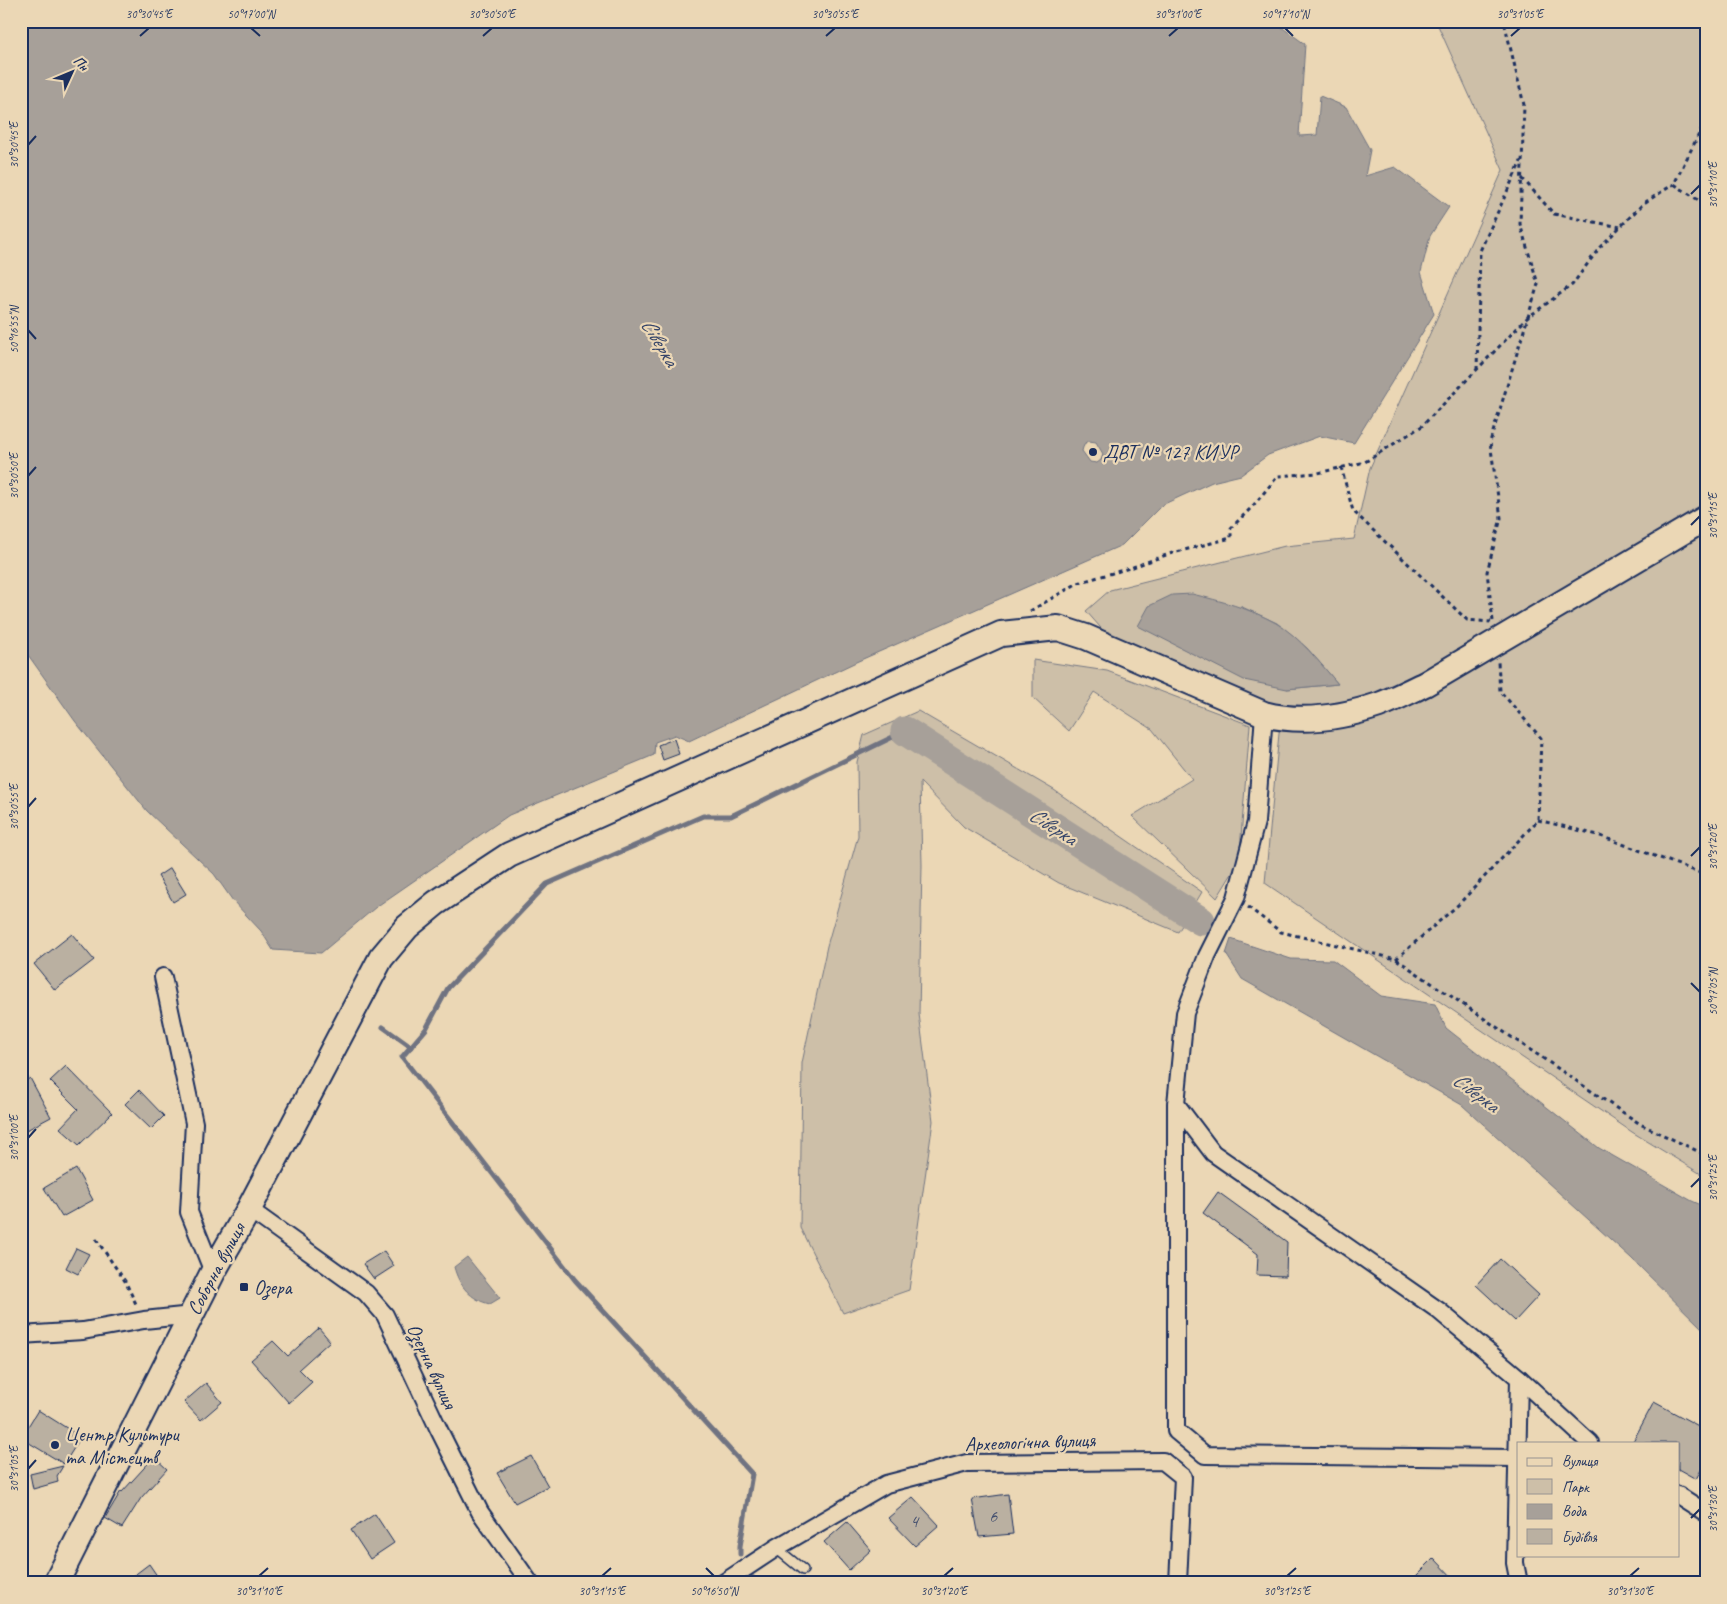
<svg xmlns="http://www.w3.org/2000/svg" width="1727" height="1604" viewBox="0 0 1727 1604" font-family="Caveat,sans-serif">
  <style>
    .green { fill: #cdbfa8; stroke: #747783; fill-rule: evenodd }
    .water { fill: #a7a099; stroke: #6f7381; fill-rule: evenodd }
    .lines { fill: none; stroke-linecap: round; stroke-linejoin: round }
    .stream { stroke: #6f7381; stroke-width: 5 }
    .river { stroke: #a7a099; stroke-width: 29 }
    .building { fill: #bab0a1; stroke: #1b2f5e }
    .lane-casing { stroke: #1b2f5e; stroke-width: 12 }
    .street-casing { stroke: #1b2f5e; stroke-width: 20 }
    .secondary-casing { stroke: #1b2f5e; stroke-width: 28 }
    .path { stroke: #1b2f5e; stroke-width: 3; stroke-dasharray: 4 4; stroke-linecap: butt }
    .lane { stroke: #ebd7b5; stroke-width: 9 }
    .street { stroke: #ebd7b5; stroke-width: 16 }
    .secondary { stroke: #ebd7b5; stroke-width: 24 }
    .ticks { fill: none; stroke: #1b2f5e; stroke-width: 2 }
    .poi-dot { fill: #1b2f5e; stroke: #ebd7b5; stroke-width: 2 }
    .labels { text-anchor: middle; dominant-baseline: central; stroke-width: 4.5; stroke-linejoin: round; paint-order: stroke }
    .number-label { font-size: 18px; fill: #434f6f }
    .poi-label { font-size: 20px; fill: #1b2f5e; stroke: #ebd7b5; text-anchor: start }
    .street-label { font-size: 20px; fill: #1b2f5e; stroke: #ebd7b5 }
    .water-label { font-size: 21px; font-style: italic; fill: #37466a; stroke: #ebd7b5 }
    .neatline { fill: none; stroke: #1b2f5e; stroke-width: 2 }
    .ticks-label { font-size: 12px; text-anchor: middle; fill: #1b2f5e }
  </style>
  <rect width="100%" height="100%" fill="#ebd7b5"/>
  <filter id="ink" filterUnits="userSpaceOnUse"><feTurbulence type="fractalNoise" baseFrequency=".02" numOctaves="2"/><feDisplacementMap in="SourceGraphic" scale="10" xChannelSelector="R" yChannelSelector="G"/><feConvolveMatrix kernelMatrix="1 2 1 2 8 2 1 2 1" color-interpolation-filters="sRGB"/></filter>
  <g filter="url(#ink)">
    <g class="green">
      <path d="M1436 21H1706V1177L1632 1132 1265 883 1281 712 1107 635 1086 611 1110 590 1285 546 1354 539 1370 468 1503 170ZM1240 606 1277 623 1307 648 1338 684 1287 689Z"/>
      <polygon points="1033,660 1107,671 1250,725 1239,862 1217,898 1132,816 1192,779 1152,729 1094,692 1069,731 1033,698"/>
      <polygon points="918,711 1054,790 1202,892 1178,932 1059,883 964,827 920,782 922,865 919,1014 933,1121 909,1290 843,1313 800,1228 802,1063 827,946 858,836 857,762 864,735"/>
    </g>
    <g class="water">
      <path d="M21 21H1273L1305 44 1299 136 1317 135 1320 96 1346 107 1370 150 1365 176 1395 167 1449 207 1430 236 1421 272 1434 314 1354 443 1320 436 1268 455 1241 475 1212 482 1162 505 1122 545 856 662 689 741 675 735 655 742 654 755 509 815 376 907 321 953 273 950 261 931 233 901 214 874 147 811 75 721 21 645ZM1089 441 1096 442 1103 454 1101 460 1097 463 1090 462 1082 451 1084 444Z"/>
      <path d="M1192 594C1221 601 1249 608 1276 623 1299 636 1321 664 1338 684L1287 689 1244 680 1138 626 1149 606 1172 595Z"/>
      <polygon points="1231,939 1291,959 1333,960 1381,996 1435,1004 1446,1028 1599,1148 1692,1201 1706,1207 1706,1332 1631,1258 1462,1105 1242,979 1226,954"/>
      <path d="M467 1257 500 1298 490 1304C471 1300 459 1286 454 1267Z"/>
    </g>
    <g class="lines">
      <g class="stream">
        <polyline points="383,1027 411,1047"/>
        <polyline points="740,1554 740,1546 752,1474 575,1280 402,1057 426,1029 448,988 547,884 703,816 731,816 905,731"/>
        <polyline points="753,1578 757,1583"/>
      </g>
      <polyline class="river" points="905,731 1201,921"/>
    </g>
    <g class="building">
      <polygon points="674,739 679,754 663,760 658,745"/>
      <polygon points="170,868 186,894 173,902 158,876"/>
      <polygon points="72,934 94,960 55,990 34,964"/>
      <polygon points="66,1066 112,1113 79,1145 60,1128 78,1109 50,1081"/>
      <polygon points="30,1078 51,1117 21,1133 21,1084"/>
      <polygon points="139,1090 164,1116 151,1129 125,1104"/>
      <polygon points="76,1169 93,1200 62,1217 44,1188"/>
      <polygon points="1218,1192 1287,1242 1286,1276 1257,1275 1258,1254 1203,1213"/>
      <polygon points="76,1248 89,1254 78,1274 66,1268"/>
      <polygon points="384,1251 394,1266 374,1279 363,1264"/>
      <polygon points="1500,1259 1539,1295 1515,1321 1476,1285"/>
      <polygon points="319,1328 330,1341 299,1369 312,1382 289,1403 251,1360 273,1341 288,1356"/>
      <polygon points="206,1383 222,1402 201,1420 184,1402"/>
      <polygon points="1654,1402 1706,1430 1706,1461 1696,1479 1678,1469 1678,1443 1632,1443"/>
      <polygon points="38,1410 81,1437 64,1464 21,1438"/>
      <polygon points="531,1456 548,1486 515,1503 497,1473"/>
      <polygon points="154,1457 167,1469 141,1498 122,1528 105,1518 121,1491 122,1492"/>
      <polygon points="63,1466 57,1476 58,1482 33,1489 30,1474"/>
      <polygon points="1008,1494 1013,1534 979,1537 972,1499"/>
      <polygon points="913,1497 939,1525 915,1546 888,1518"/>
      <polygon points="375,1514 394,1543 370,1559 351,1530"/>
      <polygon points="847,1522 871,1550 849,1570 824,1542"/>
      <polygon points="1434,1558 1458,1583 1409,1583"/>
      <polygon points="149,1564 162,1583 124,1583"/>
    </g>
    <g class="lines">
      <defs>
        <polyline id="lane" points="776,1548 803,1570"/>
        <g id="street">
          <polyline points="1264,714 1256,822 1236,898 1207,956 1185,1013 1176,1104 1213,1153 1438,1310 1519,1378 1590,1443"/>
          <polyline points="163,977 194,1123 189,1212 213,1272"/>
          <polyline points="1176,1104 1176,1431 1205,1455 1518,1458"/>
          <polyline points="249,1209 366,1293 385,1315 439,1430 480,1512 530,1583"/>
          <polyline points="21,1335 83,1331 144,1320 192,1315"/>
          <polyline points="1678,1495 1706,1513"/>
          <polyline points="723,1583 776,1548 886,1484 967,1463 1163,1461 1183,1477 1178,1583"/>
          <polyline points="1519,1583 1515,1563 1519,1378"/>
        </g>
        <path id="secondary" d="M56 1583 213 1272 249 1209 381 958 407 927 436 903 509 855 1001 634 1058 628 1086 637 1264 714C1302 724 1343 717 1379 705 1395 699 1410 691 1425 684L1706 518"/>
      </defs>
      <use href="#lane" class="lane-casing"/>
      <use href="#street" class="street-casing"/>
      <use href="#secondary" class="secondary-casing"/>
      <g class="path">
        <polyline points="1706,120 1674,184 1706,205"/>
        <polyline points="1522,178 1554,214 1620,227"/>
        <polyline points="1477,370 1480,251 1521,161"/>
        <polyline points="1341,467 1353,511 1467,620 1491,622"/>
        <polyline points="1030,611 1078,583 1133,567 1169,554 1231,538 1231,528 1252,507 1278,476 1318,473 1365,462 1422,426 1527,318 1572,285 1600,247 1644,203 1674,184"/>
        <polyline points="1493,621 1487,572 1501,518 1490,442 1538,284 1520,224 1524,105 1504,21"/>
        <polyline points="1538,820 1598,835 1706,875"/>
        <polyline points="1248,907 1281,932 1396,959 1640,1124 1706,1155"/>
        <polyline points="1396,959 1458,905 1538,820 1541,738 1500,691 1498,662"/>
        <polyline points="96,1239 125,1281 137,1306"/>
      </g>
      <use href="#lane" class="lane"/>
      <use href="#street" class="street"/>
      <use href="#secondary" class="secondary"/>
    </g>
  </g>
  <path class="ticks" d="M251 28 260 36M1285 28 1293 36M140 36 149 28M483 36 492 28M826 36 835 28M1169 36 1178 28M1511 36 1520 28M28 145 36 136M1691 194 1700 185M28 330 36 339M28 476 36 467M1691 525 1700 516M28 807 36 798M1691 856 1700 847M1691 983 1700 992M28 1138 36 1129M1691 1187 1700 1178M28 1469 36 1460M1691 1518 1700 1509M706 1568 714 1576M259 1576 268 1568M602 1576 611 1568M944 1576 953 1568M1287 1576 1296 1568M1630 1576 1639 1568"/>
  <g class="poi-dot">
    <circle cx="1093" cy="452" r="5"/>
    <rect x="239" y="1282" width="10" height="10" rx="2.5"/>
    <circle cx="55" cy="1445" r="5"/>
  </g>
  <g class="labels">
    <g class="number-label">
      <text x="993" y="1516">6</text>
      <text x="914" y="1521">4</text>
    </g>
    <g class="poi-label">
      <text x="1103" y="452">ДВТ № 127 КИУР</text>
      <text x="254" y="1287">Озера</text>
      <text x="65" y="1434">Центр Культури<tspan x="65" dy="23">та Містецтв</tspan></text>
    </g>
    <g class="street-label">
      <text transform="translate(216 1269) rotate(-62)">Соборна вулиця</text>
      <text transform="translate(432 1366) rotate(65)">Озерна вулиця</text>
      <text transform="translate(1030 1442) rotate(-2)">Археологічна вулиця</text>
    </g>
    <g class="water-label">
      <text transform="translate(660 342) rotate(59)">Сіверка</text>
      <text transform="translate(1053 826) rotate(33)">Сіверка</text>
      <text transform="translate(1476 1092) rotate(37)">Сіверка</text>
    </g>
  </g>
  <rect width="1727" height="1604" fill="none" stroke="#ebd7b5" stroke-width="55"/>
  <rect x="1517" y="1442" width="162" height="115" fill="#ebd7b5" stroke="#989492"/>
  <rect x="1527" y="1458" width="25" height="8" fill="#ebd7b5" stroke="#989492"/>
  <text x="1562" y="1466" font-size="15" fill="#1b2f5e">Вулиця</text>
  <rect x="1527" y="1479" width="25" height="15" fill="#cdbfa8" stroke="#989492"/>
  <text x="1562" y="1492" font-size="15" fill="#1b2f5e">Парк</text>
  <rect x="1527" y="1504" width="25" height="15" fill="#a7a099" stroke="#989492"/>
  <text x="1562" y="1516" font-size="15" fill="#1b2f5e">Вода</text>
  <rect x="1527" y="1529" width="25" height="15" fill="#bab0a1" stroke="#989492"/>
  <text x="1562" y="1542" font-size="15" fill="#1b2f5e">Будівля</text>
  <g transform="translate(72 72) rotate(46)" stroke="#ebd7b5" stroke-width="4" paint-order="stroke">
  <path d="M0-4L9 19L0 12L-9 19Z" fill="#1b2f5e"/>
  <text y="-8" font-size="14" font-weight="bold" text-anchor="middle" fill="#1b2f5e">Пн</text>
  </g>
  <rect x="28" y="28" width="1672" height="1548" class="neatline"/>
  <g class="ticks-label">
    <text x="149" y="18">30°30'45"E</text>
    <text x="251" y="18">50°17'00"N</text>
    <text x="492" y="18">30°30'50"E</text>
    <text x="835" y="18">30°30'55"E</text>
    <text x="1178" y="18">30°31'00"E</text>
    <text x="1285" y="18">50°17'10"N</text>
    <text x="1520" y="18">30°31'05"E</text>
    <text transform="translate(14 145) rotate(-90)" y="4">30°30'45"E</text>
    <text transform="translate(1713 185) rotate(-90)" y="4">30°31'10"E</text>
    <text transform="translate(14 330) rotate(-90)" y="4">50°16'55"N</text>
    <text transform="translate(14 476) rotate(-90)" y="4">30°30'50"E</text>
    <text transform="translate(1713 516) rotate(-90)" y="4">30°31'15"E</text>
    <text transform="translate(14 807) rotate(-90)" y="4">30°30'55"E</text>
    <text transform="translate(1713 847) rotate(-90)" y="4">30°31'20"E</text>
    <text transform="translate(1713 992) rotate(-90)" y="4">50°17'05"N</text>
    <text transform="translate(14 1138) rotate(-90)" y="4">30°31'00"E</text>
    <text transform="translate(1713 1178) rotate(-90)" y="4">30°31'25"E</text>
    <text transform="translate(14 1469) rotate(-90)" y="4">30°31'05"E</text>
    <text transform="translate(1713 1509) rotate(-90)" y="4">30°31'30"E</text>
    <text x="259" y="1595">30°31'10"E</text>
    <text x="602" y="1595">30°31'15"E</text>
    <text x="714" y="1595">50°16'50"N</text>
    <text x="944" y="1595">30°31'20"E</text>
    <text x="1287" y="1595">30°31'25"E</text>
    <text x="1630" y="1595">30°31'30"E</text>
  </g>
</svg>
